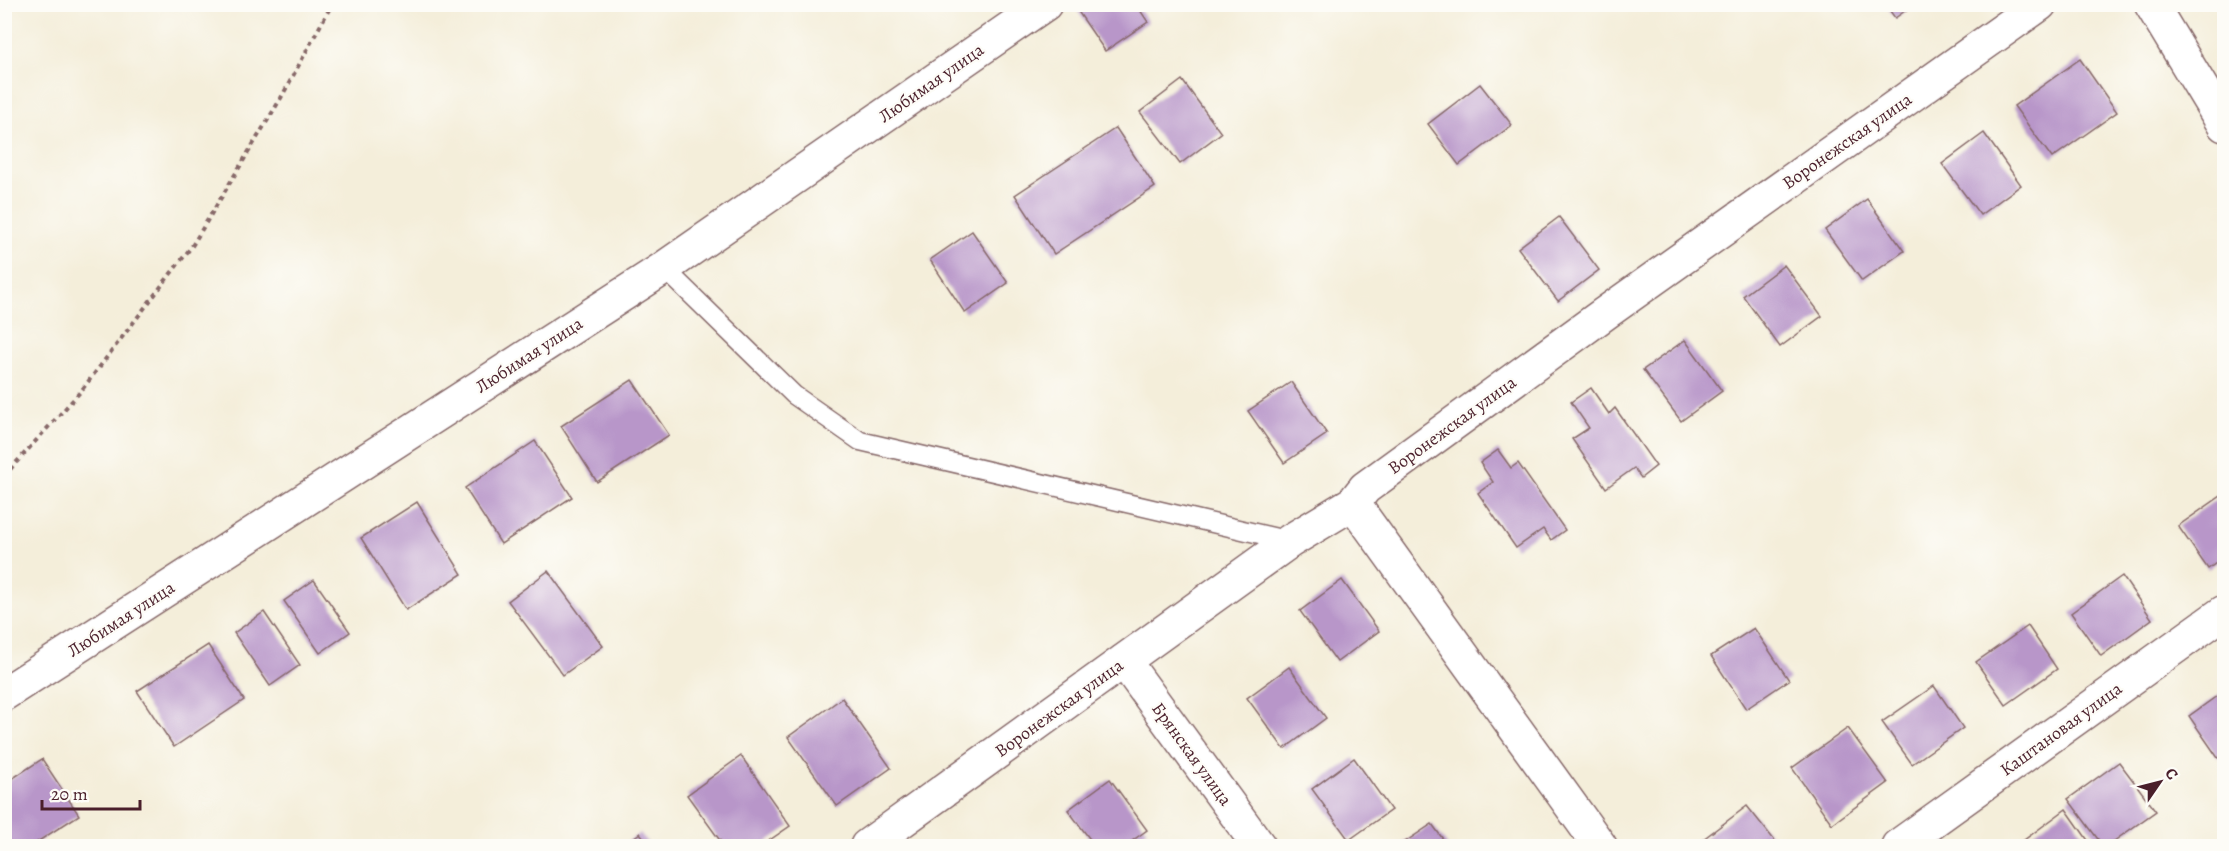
<svg xmlns="http://www.w3.org/2000/svg" width="2229" height="851" viewBox="0 0 2229 851" font-family="Alegreya,serif">
  <style>
    .building { fill: #b896c9 }
    .lines { fill: none; stroke-linecap: round; stroke-linejoin: round }
    .lane-casing { stroke: #866768; stroke-width: 21 }
    .street-casing { stroke: #866768; stroke-width: 36 }
    .path { stroke: #866768; stroke-width: 4; stroke-dasharray: 4.5 4.5; stroke-linecap: butt }
    .lane { stroke: #fff; stroke-width: 18 }
    .street { stroke: #fff; stroke-width: 33 }
    .labels { text-anchor: middle; dominant-baseline: central; stroke-width: 4.5; stroke-linejoin: round; paint-order: stroke }
    .street-label { font-size: 18px; fill: #4a1f2b; stroke: #fdfcf7 }
  </style>
  <rect width="100%" height="100%" fill="#fdfcf7"/>
  <filter id="ink" filterUnits="userSpaceOnUse"><feTurbulence type="fractalNoise" baseFrequency=".0167" numOctaves="2"/><feDisplacementMap in="SourceGraphic" scale="12" xChannelSelector="R" yChannelSelector="G"/><feConvolveMatrix kernelMatrix="1 2 1 2 8 2 1 2 1" color-interpolation-filters="sRGB"/></filter>
  <filter id="wash" filterUnits="userSpaceOnUse"><feTurbulence type="fractalNoise" baseFrequency=".008" numOctaves="4" result="noise"/><feDisplacementMap in="SourceGraphic" scale="24" xChannelSelector="R" yChannelSelector="G"/><feGaussianBlur stdDeviation="1.35" result="paint"/><feColorMatrix in="noise" values="0 0 0 0 0 0 0 0 0 0 0 0 0 0 0 0 0 1.4 0 .05"/><feComposite in="paint" operator="in"/></filter>
  <g filter="url(#wash)">
    <rect width="100%" height="100%" fill="#f4eeda"/>
    <g id="blocks">
      <g class="building">
        <polygon points="1073,4 1136,4 1148,22 1105,51"/>
        <polygon points="1885,4 1915,4 1895,18"/>
        <polygon points="2080,59 2117,112 2052,158 2014,106"/>
        <polygon points="1182,80 1221,133 1180,164 1140,112"/>
        <polygon points="1480,84 1512,125 1459,165 1428,124"/>
        <polygon points="1116,128 1155,187 1054,254 1015,195"/>
        <polygon points="1984,133 2021,185 1980,215 1942,164"/>
        <polygon points="1867,199 1904,251 1862,281 1825,230"/>
        <polygon points="1559,217 1599,270 1558,301 1518,248"/>
        <polygon points="972,231 1008,283 965,313 930,260"/>
        <polygon points="1784,265 1822,316 1780,347 1743,296"/>
        <polygon points="1685,340 1722,391 1681,421 1643,370"/>
        <polygon points="632,380 669,435 597,482 561,426"/>
        <polygon points="1291,382 1327,434 1284,463 1248,411"/>
        <polygon points="1591,388 1609,414 1615,408 1656,466 1641,478 1634,468 1606,488 1572,439 1589,428 1571,402"/>
        <polygon points="535,441 572,497 501,544 465,488"/>
        <polygon points="1498,450 1511,468 1518,463 1565,530 1551,540 1543,529 1516,548 1478,493 1493,482 1480,463"/>
        <polygon points="2224,494 2224,557 2208,569 2178,526"/>
        <polygon points="417,502 462,574 406,610 361,538"/>
        <polygon points="548,571 603,646 563,675 508,601"/>
        <polygon points="2122,576 2152,619 2101,656 2071,613"/>
        <polygon points="314,580 350,632 320,653 284,601"/>
        <polygon points="1342,580 1379,631 1337,662 1300,611"/>
        <polygon points="264,612 300,665 270,686 234,633"/>
        <polygon points="2028,626 2057,669 2006,705 1976,662"/>
        <polygon points="1754,628 1789,680 1746,709 1711,656"/>
        <polygon points="208,645 244,700 174,747 137,691"/>
        <polygon points="1289,667 1326,718 1284,749 1247,698"/>
        <polygon points="1934,686 1963,728 1912,764 1882,722"/>
        <polygon points="2224,691 2224,754 2218,758 2189,716"/>
        <polygon points="842,698 891,768 837,806 788,737"/>
        <polygon points="1848,728 1888,783 1832,824 1792,768"/>
        <polygon points="741,756 790,826 761,846 724,846 687,795"/>
        <polygon points="1354,758 1391,810 1349,840 1312,789"/>
        <polygon points="42,759 79,815 31,846 4,846 4,784"/>
        <polygon points="2119,762 2156,811 2107,846 2103,846 2068,799"/>
        <polygon points="1110,779 1147,830 1125,846 1095,846 1068,810"/>
        <polygon points="1747,806 1779,846 1694,846"/>
        <polygon points="2066,809 2092,846 2016,846"/>
        <polygon points="1432,824 1448,846 1399,846"/>
        <polygon points="640,833 650,846 622,846"/>
      </g>
    </g>
  </g>
  <g filter="url(#ink)">
    <use href="#blocks" fill-opacity="0" stroke="#866768" stroke-width="1.5"/>
    <g class="lines">
      <defs>
        <polyline id="lane" points="664,268 794,395 860,441 1290,541"/>
        <g id="street">
          <polyline points="2151,4 2224,125"/>
          <polyline points="1353,503 1600,846"/>
          <polyline points="1124,661 1259,846"/>
          <polyline points="4,694 664,268 1045,4"/>
          <polyline points="867,846 1290,541 1353,503 1365,488 1604,314 2040,4"/>
          <polyline points="1898,846 2224,612"/>
        </g>
      </defs>
      <use href="#lane" class="lane-casing"/>
      <use href="#street" class="street-casing"/>
      <polyline class="path" points="4,476 81,391 192,246 281,98 332,4"/>
      <use href="#lane" class="lane"/>
      <use href="#street" class="street"/>
    </g>
  </g>
  <g class="labels">
    <g class="street-label">
      <text transform="translate(931 83) rotate(-35)">Любимая улица</text>
      <text transform="translate(1847 141) rotate(-35)">Воронежская улица</text>
      <text transform="translate(529 355) rotate(-33)">Любимая улица</text>
      <text transform="translate(1452 425) rotate(-36)">Воронежская улица</text>
      <text transform="translate(121 619) rotate(-33)">Любимая улица</text>
      <text transform="translate(1059 708) rotate(-36)">Воронежская улица</text>
      <text transform="translate(2061 729) rotate(-36)">Каштановая улица</text>
      <text transform="translate(1192 754) rotate(54)">Брянская улица</text>
    </g>
  </g>
  <rect width="2229" height="851" fill="none" stroke="#fdfcf7" stroke-width="24"/>
  <g transform="translate(2160 782) rotate(55)" stroke="#fdfcf7" stroke-width="4.5" paint-order="stroke">
  <path d="M0-4.5L10 22L0 15L-10 22Z" fill="#4a1f2b"/>
  <text y="-9" font-size="16" font-weight="bold" text-anchor="middle" fill="#4a1f2b">С</text>
  </g>
  <path d="M42 800v9h98v-9" fill="none" stroke="#4a1f2b" stroke-width="3"/>
  <text x="51" y="800" font-size="18" fill="#4a1f2b" stroke="#fdfcf7" stroke-width="4.5" paint-order="stroke">20 m</text>
</svg>
